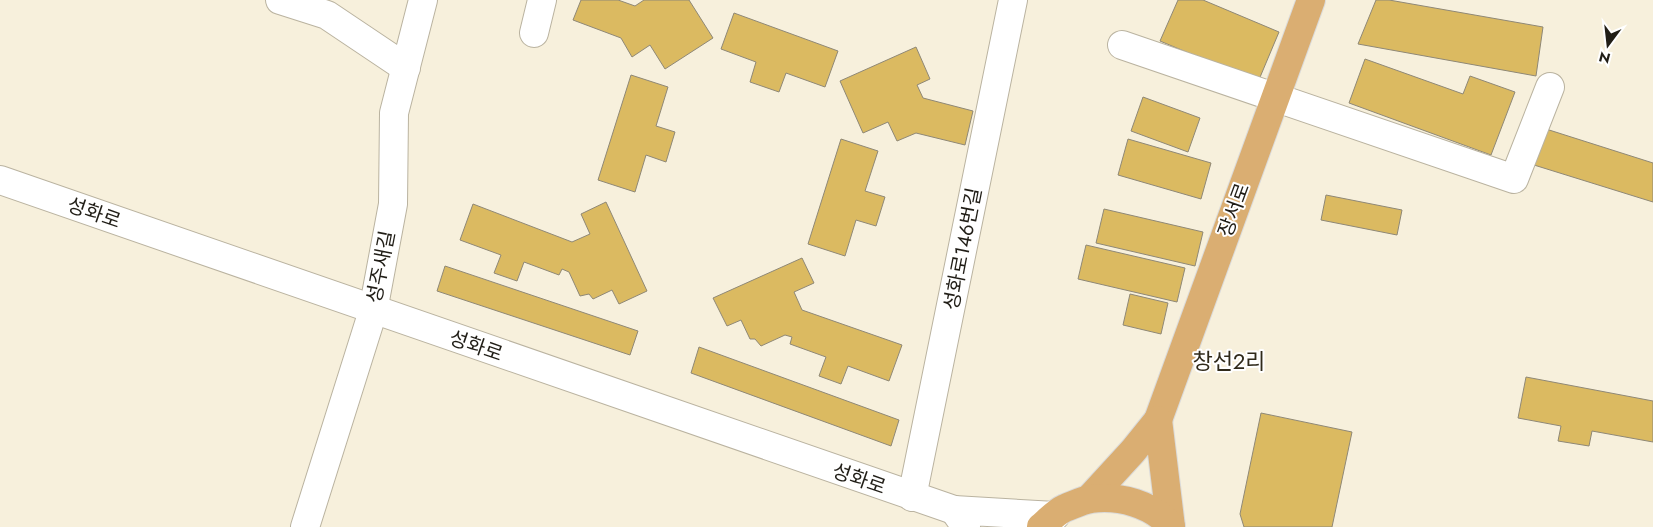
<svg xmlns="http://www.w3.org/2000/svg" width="1653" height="527" viewBox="0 0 1653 527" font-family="Jost,'Noto Sans KR',sans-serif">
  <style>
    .building { fill: #dbba61; stroke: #8f8876 }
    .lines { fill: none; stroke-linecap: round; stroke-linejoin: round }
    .minor-casing { stroke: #bab3a0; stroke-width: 30 }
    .major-casing { stroke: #dbdbda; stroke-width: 30 }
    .minor { stroke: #fff; stroke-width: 28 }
    .major { stroke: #daae72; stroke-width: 28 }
    .labels { text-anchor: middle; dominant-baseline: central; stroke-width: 4; stroke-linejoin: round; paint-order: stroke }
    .street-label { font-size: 20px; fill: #201d16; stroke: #fff }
    .quarter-label { font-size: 22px; fill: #302a1a; stroke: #fff }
  </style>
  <rect width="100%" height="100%" fill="#f7f0dc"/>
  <g class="building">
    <polygon points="581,0 618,0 635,6 644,0 689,0 713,38 665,69 650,45 632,57 621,38 573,20"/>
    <polygon points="1178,0 1203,0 1279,32 1258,82 1160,41"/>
    <polygon points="1376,0 1389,0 1543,27 1536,76 1358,44"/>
    <polygon points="734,13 838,51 825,87 786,73 779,92 750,82 756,62 721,49"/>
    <polygon points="916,47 930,79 917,85 923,98 973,111 965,145 916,133 897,141 888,122 863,133 840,81"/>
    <polygon points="1365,59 1463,94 1470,76 1515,92 1491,155 1349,103"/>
    <polygon points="631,75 668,87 656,126 675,132 666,162 646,155 635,192 598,180"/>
    <polygon points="1143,97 1200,118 1188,152 1131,131"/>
    <polygon points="1546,129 1653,163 1653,202 1534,165"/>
    <polygon points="841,139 878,151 865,191 885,197 876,226 856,220 845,256 808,244"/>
    <polygon points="1128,139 1211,163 1201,199 1118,175"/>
    <polygon points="1326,195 1402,210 1397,235 1321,220"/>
    <polygon points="606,202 647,291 619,304 612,290 593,299 589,294 580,296 569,272 562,269 559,275 524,262 517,281 494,273 501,255 460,240 473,204 572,242 590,234 581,214"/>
    <polygon points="1104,209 1203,232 1195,266 1096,243"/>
    <polygon points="1086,245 1185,268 1177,302 1078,279"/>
    <polygon points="802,258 814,283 794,292 802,310 902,345 889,381 848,366 841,384 819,376 826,357 790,344 792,337 785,335 761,346 755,339 750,339 741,320 727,326 713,298"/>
    <polygon points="445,266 638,331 630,355 437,291"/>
    <polygon points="1130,294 1168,303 1161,334 1123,325"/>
    <polygon points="699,347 899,420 891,446 691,373"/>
    <polygon points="1526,377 1653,401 1653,442 1592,431 1589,446 1558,441 1561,426 1518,418"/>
    <polygon points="1261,413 1352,432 1332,527 1244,527 1240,514"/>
  </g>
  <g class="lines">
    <defs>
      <g id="minor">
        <polyline points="280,0 327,15 406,68"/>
        <polyline points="534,33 542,0"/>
        <polyline points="1122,45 1514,179 1550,87"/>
        <polyline points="0,180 954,510"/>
        <polyline points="912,497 1013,0"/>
        <polyline points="305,527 373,311 393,204 394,113 423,0"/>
        <polyline points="966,527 954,510 1055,516"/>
      </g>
      <g id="major">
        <polyline points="1158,420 1311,0"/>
        <polyline points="1089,499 1133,451 1158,420 1171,527"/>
        <path d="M1041 527C1048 521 1056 512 1065 508 1073 505 1083 500 1091 499 1118 495 1154 504 1171 527"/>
      </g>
    </defs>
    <use href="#minor" class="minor-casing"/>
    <use href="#major" class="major-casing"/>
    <use href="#minor" class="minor"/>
    <use href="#major" class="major"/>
  </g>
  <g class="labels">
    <g class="street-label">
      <text transform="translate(1234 210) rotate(-70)">장서로</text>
      <text transform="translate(94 213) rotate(19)">성화로</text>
      <text transform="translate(963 249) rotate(-79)">성화로146번길</text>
      <text transform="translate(381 267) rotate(-79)">성주새길</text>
      <text transform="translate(476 346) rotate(19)">성화로</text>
      <text transform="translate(859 479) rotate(19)">성화로</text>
    </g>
    <g class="quarter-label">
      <text x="1229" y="361">창선2리</text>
    </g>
  </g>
  <g transform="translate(1608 45) rotate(195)" stroke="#ffffff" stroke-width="4" paint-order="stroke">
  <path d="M0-4L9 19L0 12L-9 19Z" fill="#201d16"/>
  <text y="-8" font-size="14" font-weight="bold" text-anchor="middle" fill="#201d16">N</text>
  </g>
</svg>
